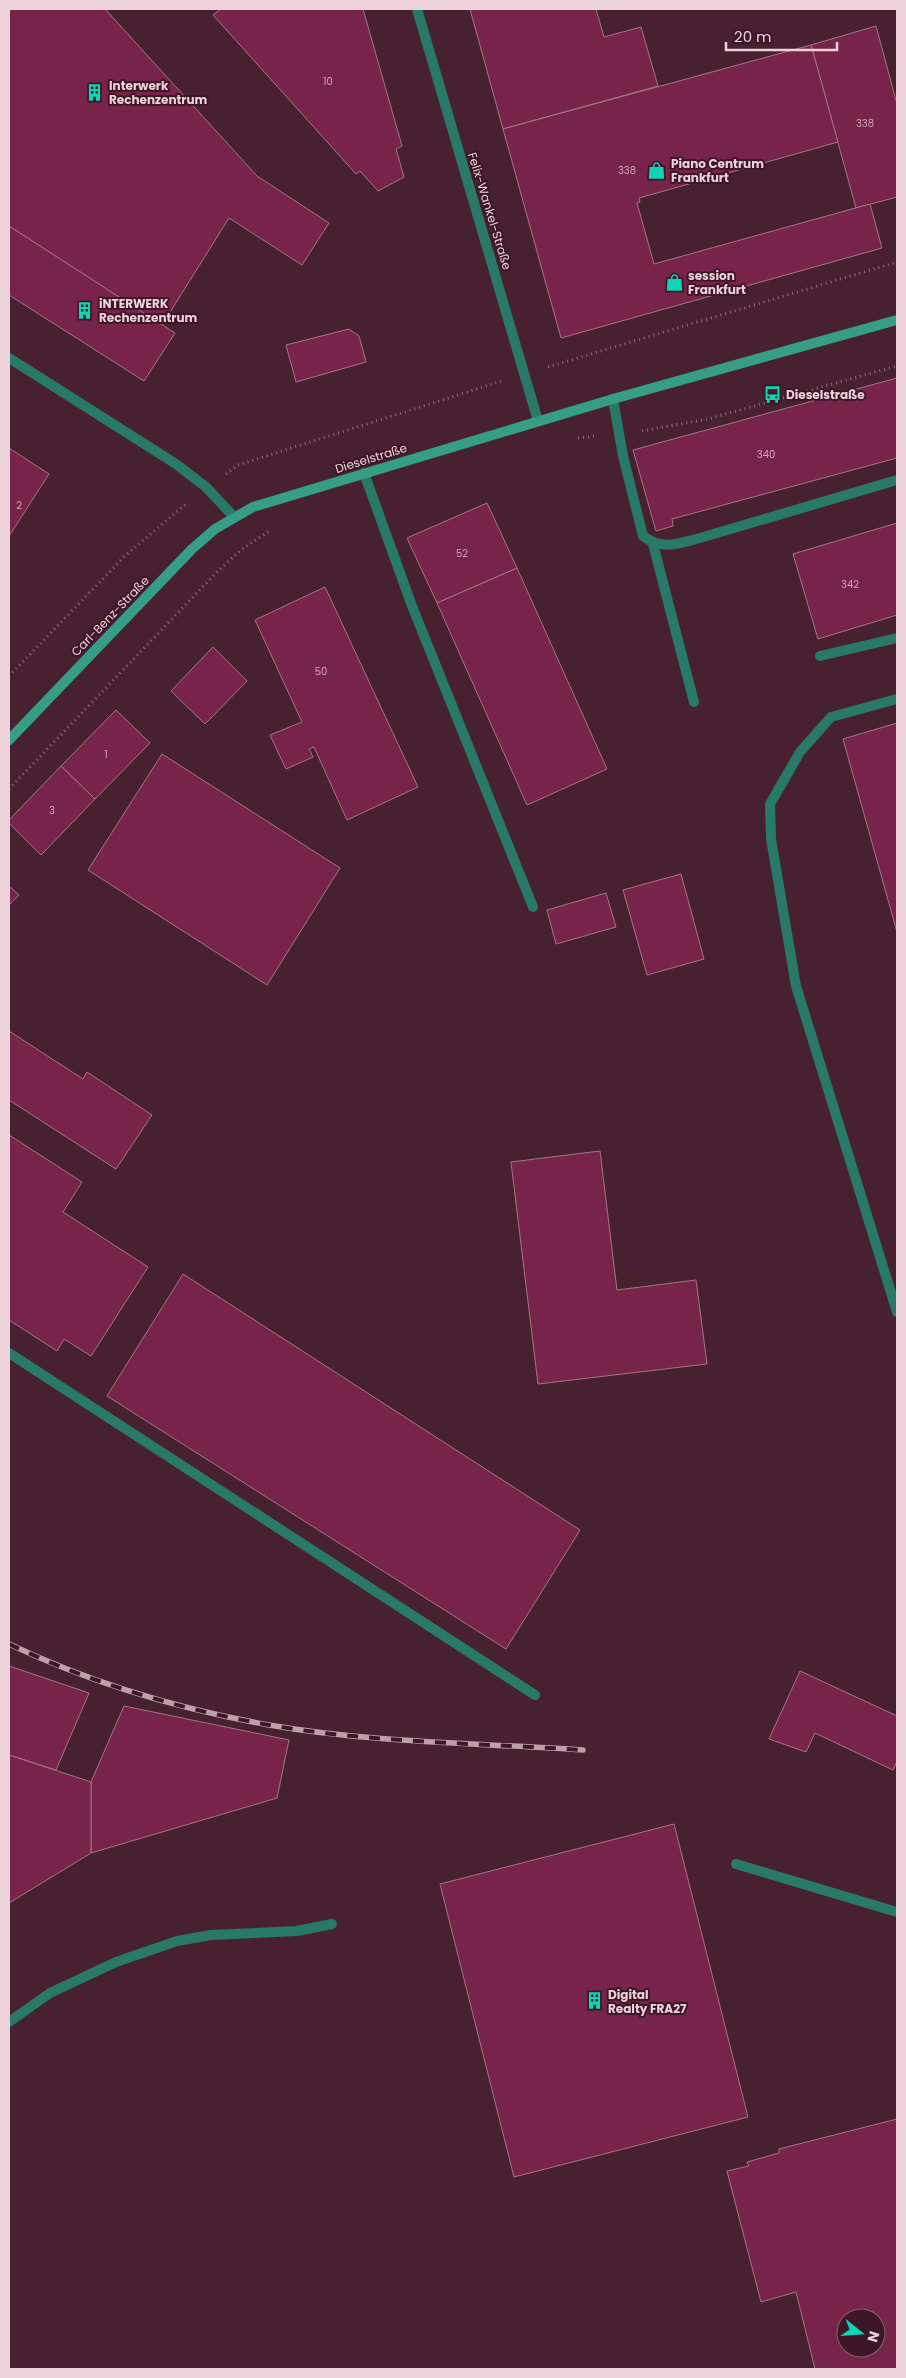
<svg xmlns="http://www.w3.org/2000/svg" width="906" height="2378" viewBox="0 0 906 2378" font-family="Poppins,sans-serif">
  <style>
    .building { fill: #78244a; stroke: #a47586; fill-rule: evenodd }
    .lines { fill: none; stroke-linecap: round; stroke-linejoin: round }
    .path { stroke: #916f7c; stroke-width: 3; stroke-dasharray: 1 4; stroke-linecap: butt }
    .lane { stroke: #287968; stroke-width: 10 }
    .street { stroke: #287968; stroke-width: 10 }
    .secondary { stroke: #369d87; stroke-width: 10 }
    .rail-casing { stroke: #bea0ab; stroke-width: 5.5 }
    .rail { stroke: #3d1727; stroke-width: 4; stroke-dasharray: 11; stroke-linecap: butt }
    .labels { text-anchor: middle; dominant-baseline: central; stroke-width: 4; stroke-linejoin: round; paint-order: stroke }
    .number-label { font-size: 10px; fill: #d0a6b7 }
    .poi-label { font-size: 12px; font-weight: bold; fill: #edd2db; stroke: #3d1727; text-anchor: start }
    .street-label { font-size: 12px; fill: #edd2db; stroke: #3d1727 }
  </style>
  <rect width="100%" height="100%" fill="#482131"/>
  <g class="building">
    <polygon points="9,9 105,9 257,176 329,223 302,265 229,218 162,325 9,226"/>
    <polygon points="221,9 363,9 402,146 396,149 404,177 378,191 360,171 356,174 213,15"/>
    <polygon points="470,9 596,9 604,37 641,27 658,86 503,129"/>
    <polygon points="876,26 897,104 897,197 856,208 811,45"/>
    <polygon points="811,45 838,142 639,198 640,202 637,203 654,264 870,204 882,248 561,338 503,129"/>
    <polygon points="9,226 175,333 144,381 9,295"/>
    <polygon points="349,329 359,336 366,362 296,382 286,345"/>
    <polygon points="897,378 897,458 672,519 673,526 656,531 633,450"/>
    <polygon points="9,448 49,474 9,536"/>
    <polygon points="487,503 517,568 437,603 407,538"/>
    <polygon points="897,523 897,615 818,639 793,554"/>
    <polygon points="517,568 607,769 527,805 437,603"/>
    <polygon points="325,587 418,787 347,820 314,747 309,749 313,757 286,769 270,735 302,722 255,620"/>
    <polygon points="213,647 247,681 205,724 171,691"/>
    <polygon points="116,710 150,743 95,799 61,766"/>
    <polygon points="897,723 897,932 843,739"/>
    <polygon points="162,754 340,868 267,985 88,870"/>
    <polygon points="61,766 95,799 41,855 9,823 9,820"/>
    <polygon points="681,874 704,959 647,975 623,890"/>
    <polygon points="9,886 19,895 9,905"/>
    <polygon points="606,893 616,927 556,944 547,910"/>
    <polygon points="9,1031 83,1079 87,1072 152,1115 116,1169 9,1100"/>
    <polygon points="9,1135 82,1182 63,1212 148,1267 91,1356 64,1339 57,1351 9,1320"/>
    <polygon points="600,1151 617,1290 696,1280 707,1364 538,1384 511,1162"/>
    <polygon points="183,1274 580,1530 506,1649 107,1396"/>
    <polygon points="9,1666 89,1693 56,1770 9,1755"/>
    <polygon points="800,1671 897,1716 897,1761 893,1770 815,1733 806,1752 769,1739"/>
    <polygon points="124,1706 289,1740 277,1798 91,1853 91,1782"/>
    <polygon points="9,1755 91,1782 91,1853 9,1903"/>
    <polygon points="674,1824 748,2117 514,2177 440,1884"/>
    <path d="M897 2119V2369H815L796 2292 761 2302 727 2171 749 2166 747 2162 779 2153V2149ZM846 2318H876V2348H846Z"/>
  </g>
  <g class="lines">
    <g class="path">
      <polyline points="548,367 897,262"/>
      <polyline points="642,431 708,419 897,366"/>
      <polyline points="578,438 594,436"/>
      <polyline points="226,474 238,465 502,381"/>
      <polyline points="9,676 126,555 187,503"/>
      <polyline points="9,789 216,573 242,549 271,530"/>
    </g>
    <g class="lane">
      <path d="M613 399 623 456 643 536C662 551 679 543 700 538L897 480"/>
      <polyline points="364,473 412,606 533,907"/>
      <polyline points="653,544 694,702"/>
      <polyline points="820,656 897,638"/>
      <polyline points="897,699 831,717 800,752 770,804 771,839 796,986 897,1312"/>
      <polyline points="9,1353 535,1695"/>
      <polyline points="736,1864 897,1912"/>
      <polyline points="9,2022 50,1993 116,1962 177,1941 211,1935 297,1931 332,1924"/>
    </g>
    <g class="street">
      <polyline points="417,9 538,421"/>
      <polyline points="9,358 176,464 206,487 234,517"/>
    </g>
    <polyline class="secondary" points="9,740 192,549 215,529 253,507 613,399 897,320"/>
    <defs>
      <path id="rail" d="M9 1644C91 1683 179 1709 269 1725 372 1743 479 1743 583 1750"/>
    </defs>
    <use href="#rail" class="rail-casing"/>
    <use href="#rail" class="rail"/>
  </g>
  <defs>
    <symbol id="building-bare" viewBox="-9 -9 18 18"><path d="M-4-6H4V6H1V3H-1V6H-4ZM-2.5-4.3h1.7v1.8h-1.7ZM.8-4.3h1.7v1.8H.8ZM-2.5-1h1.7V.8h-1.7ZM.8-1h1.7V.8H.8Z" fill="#0ed5b4" stroke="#3d1727" stroke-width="2.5" paint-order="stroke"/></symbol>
    <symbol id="shop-bare" viewBox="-9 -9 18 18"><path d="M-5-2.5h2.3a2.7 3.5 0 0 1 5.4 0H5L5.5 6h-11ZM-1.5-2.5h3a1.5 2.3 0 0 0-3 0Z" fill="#0ed5b4" stroke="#3d1727" stroke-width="2.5" paint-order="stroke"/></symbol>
    <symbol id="bus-bare" viewBox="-9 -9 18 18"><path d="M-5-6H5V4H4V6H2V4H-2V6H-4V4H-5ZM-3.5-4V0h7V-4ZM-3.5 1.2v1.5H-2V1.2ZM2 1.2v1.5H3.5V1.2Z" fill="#0ed5b4" stroke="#3d1727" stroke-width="2.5" paint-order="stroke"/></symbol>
  </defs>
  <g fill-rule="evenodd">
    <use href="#building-bare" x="82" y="80" width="25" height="25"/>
    <use href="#shop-bare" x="644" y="158" width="25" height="25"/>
    <use href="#shop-bare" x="662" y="270" width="25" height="25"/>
    <use href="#building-bare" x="72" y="298" width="25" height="25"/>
    <use href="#bus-bare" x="760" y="382" width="25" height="25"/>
    <use href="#building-bare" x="582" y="1988" width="25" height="25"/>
  </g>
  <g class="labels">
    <g class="number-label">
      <text x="328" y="81">10</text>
      <text x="865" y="123">338</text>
      <text x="627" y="170">338</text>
      <text x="766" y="454">340</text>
      <text x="19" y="505">2</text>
      <text x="462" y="553">52</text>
      <text x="850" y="584">342</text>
      <text x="321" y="671">50</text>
      <text x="106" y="754">1</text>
      <text x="52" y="810">3</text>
    </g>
    <g class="poi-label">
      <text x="109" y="85">Interwerk<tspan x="109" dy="14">Rechenzentrum</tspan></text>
      <text x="671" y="163">Piano Centrum<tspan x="671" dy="14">Frankfurt</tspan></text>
      <text x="688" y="275">session<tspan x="688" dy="14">Frankfurt</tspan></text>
      <text x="99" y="303">iNTERWERK<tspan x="99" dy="14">Rechenzentrum</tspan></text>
      <text x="786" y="394">Dieselstraße</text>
      <text x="608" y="1994">Digital<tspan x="608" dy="14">Realty FRA27</tspan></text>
    </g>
    <g class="street-label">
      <text transform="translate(490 211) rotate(73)">Felix-Wankel-Straße</text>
      <text transform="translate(371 458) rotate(-17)">Dieselstraße</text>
      <text transform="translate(110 616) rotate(-46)">Carl-Benz-Straße</text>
    </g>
  </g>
  <rect width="906" height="2378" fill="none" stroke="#edd2db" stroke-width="20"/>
  <g transform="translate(861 2333) rotate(107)"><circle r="24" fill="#3d1727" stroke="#83626f"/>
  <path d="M0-4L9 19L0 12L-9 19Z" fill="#0ed5b4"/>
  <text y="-8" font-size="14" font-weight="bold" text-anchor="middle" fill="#edd2db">N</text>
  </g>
  <path d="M726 42v8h111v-8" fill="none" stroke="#edd2db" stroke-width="2.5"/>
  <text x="734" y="42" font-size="15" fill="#edd2db" stroke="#3d1727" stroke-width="4" paint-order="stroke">20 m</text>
</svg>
